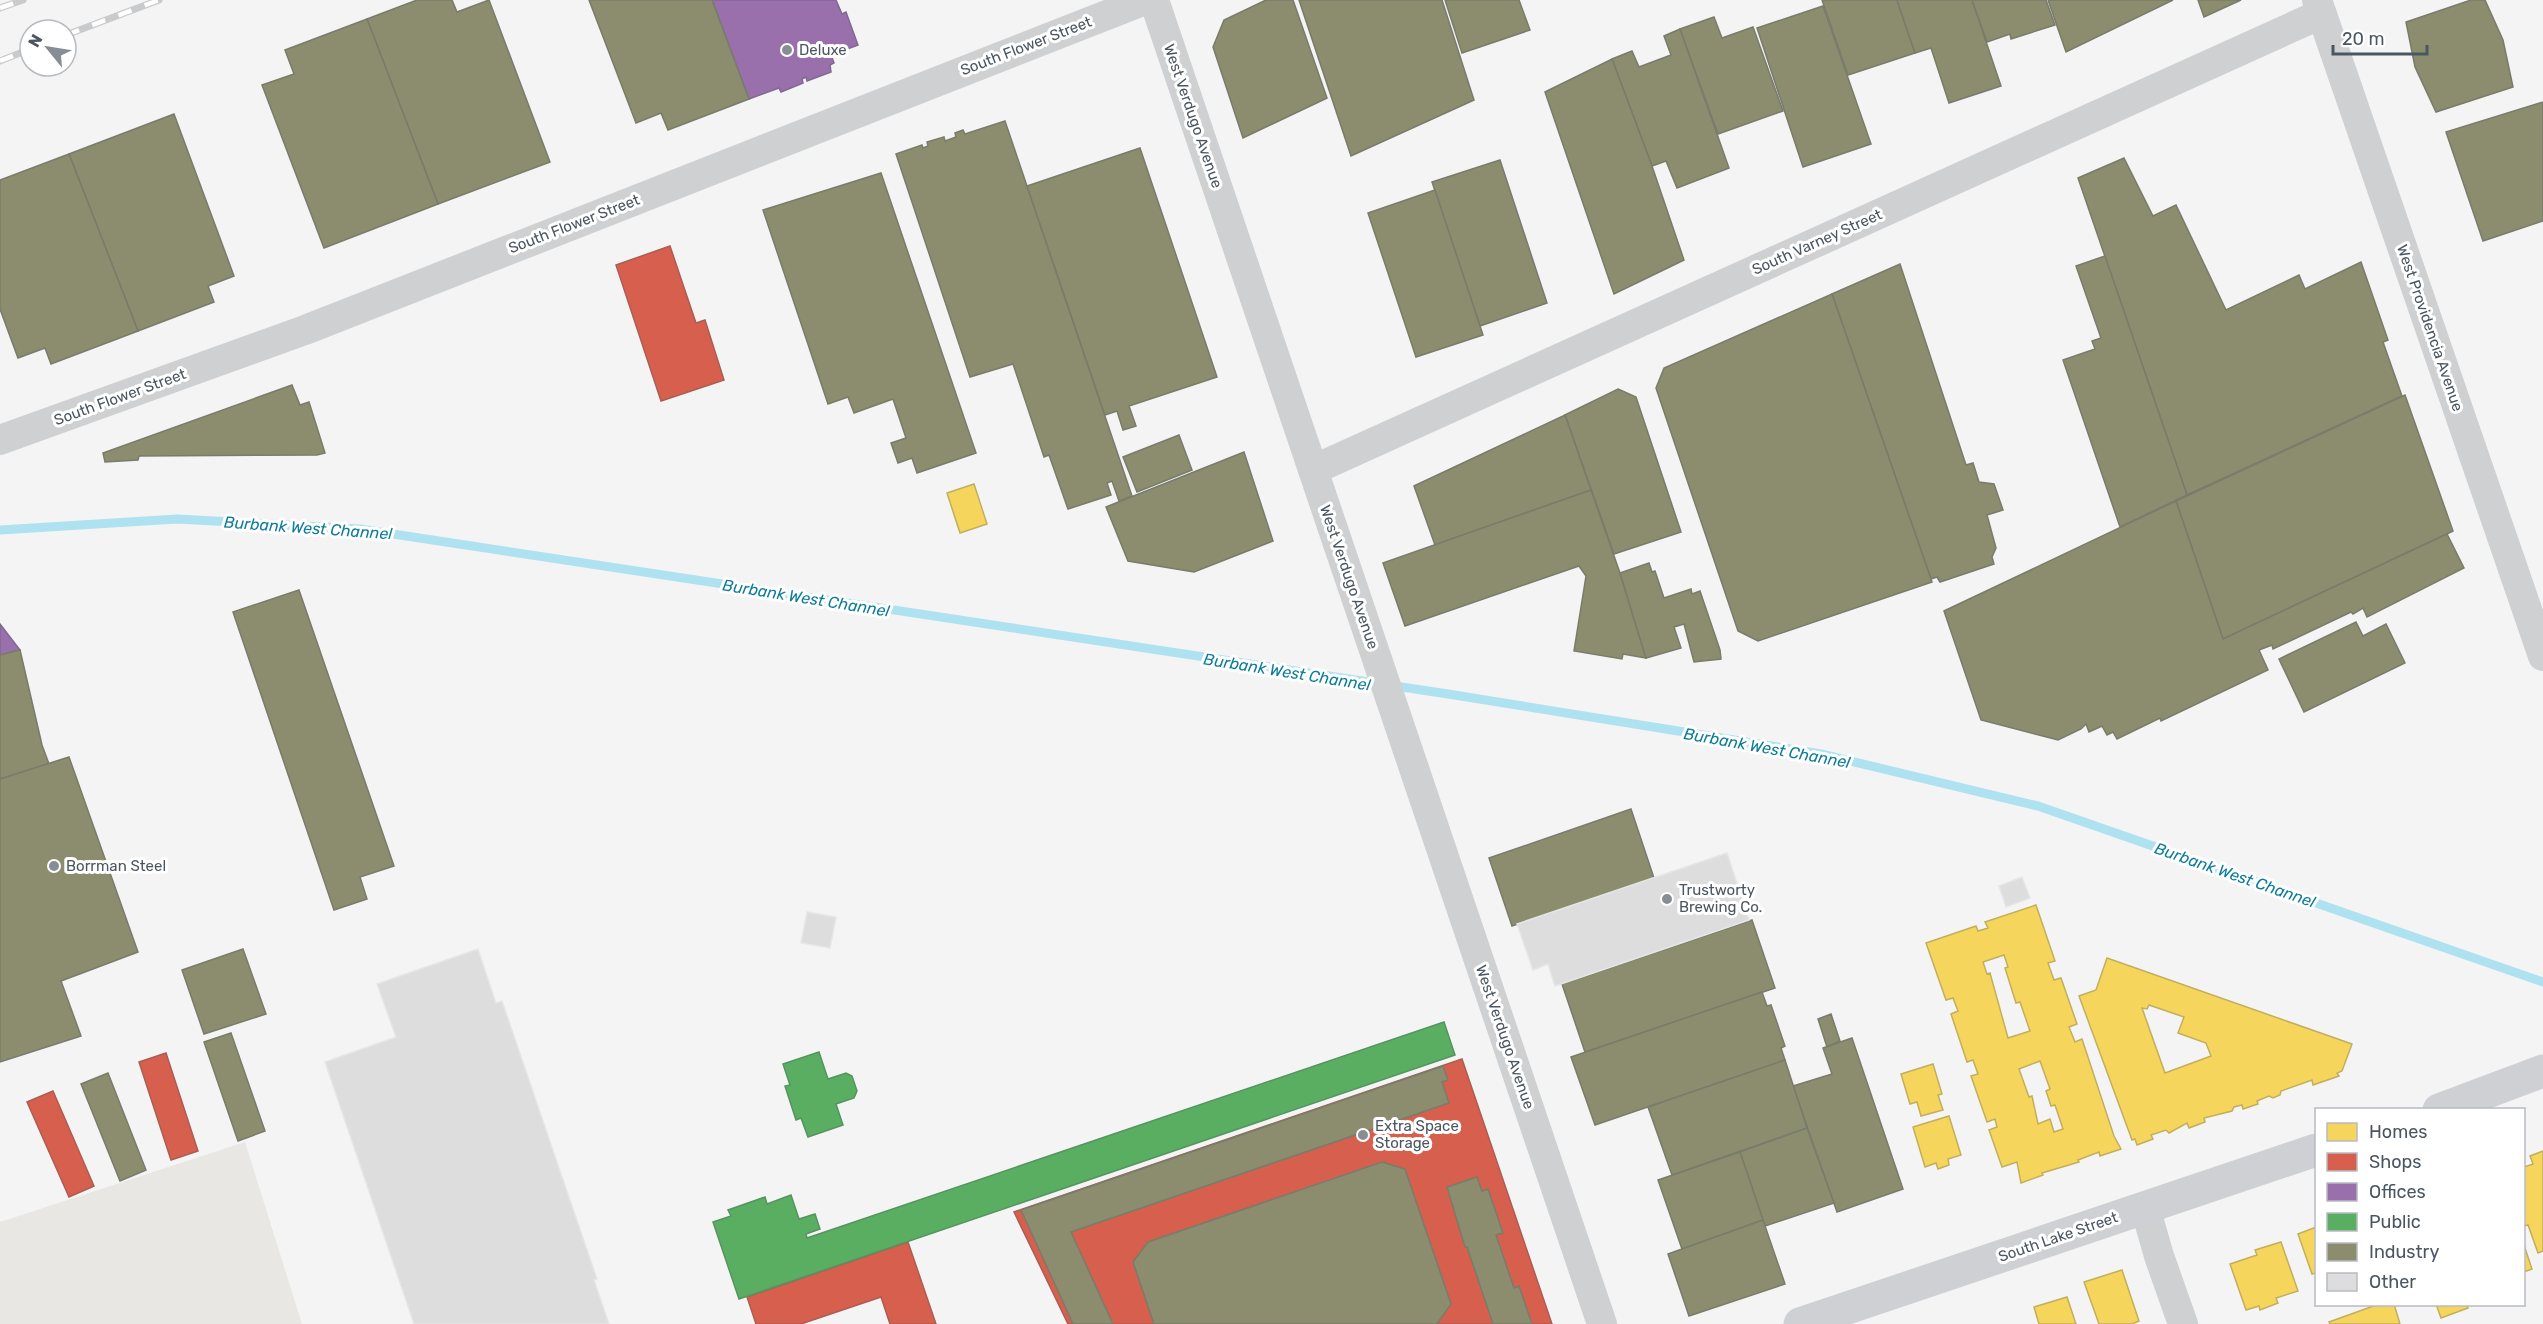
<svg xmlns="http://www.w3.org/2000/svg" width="2543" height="1324" viewBox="0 0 2543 1324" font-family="Rubik,sans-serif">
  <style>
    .commercial { fill: #e8e7e3 }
    .homes { fill: #f6d55c; stroke: #c2af5e; stroke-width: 1.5; fill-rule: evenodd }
    .shops { fill: #d6604d; stroke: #ac5d53; stroke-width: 1.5 }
    .offices { fill: #9970ab; stroke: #816895; stroke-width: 1.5 }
    .public { fill: #5aae61; stroke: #559461; stroke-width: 1.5 }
    .industry { fill: #8c8c6e; stroke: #787c6a; stroke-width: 1.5 }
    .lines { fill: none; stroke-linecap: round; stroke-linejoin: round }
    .stream { stroke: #aee2f0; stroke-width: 9 }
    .building { fill: #ddddde; stroke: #e5e6e7; stroke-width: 1.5 }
    .street { stroke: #ced0d2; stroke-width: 30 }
    .secondary { stroke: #ced0d4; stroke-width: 33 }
    .rail-casing { stroke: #c9cacc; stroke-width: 7 }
    .rail { stroke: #fff; stroke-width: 4.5; stroke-dasharray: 14; stroke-linecap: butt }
    .poi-dot { fill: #868d94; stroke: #fff; stroke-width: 2 }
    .labels { text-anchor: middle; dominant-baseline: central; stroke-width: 6; stroke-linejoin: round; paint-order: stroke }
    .street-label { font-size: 15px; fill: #4a5661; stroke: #fff }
    .poi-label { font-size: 15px; fill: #4a5661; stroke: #fff; text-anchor: start }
    .water-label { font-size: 16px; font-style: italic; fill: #0c7c9b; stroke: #fff }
  </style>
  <rect width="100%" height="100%" fill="#f4f4f4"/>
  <polygon class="commercial" points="245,1142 302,1324 0,1324 0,1222"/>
  <g class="homes">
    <polygon points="974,484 987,524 960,533 947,493"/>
    <path d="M2036 905 2055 961 2048 963 2054 980 2061 978 2077 1024 2069 1027 2075 1042 2082 1039 2114 1136 2121 1149 2100 1156 2099 1152 2078 1160 2079 1162 2042 1173 2043 1175 2021 1183 2017 1162 2002 1167 1989 1130 1997 1127 1995 1119 1987 1122 1971 1076 1978 1074 1973 1060 1967 1062 1951 1014 1958 1011 1953 998 1946 1000 1926 943 1976 926 1978 931 1988 928 1985 922ZM2004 955 2008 967 2005 968 2016 1003 2020 1002 2030 1031 2008 1038 1990 973 1987 974 1983 962ZM2040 1061 2050 1089 2046 1091 2051 1106 2055 1105 2063 1129 2054 1132 2050 1119 2038 1124 2032 1096 2029 1097 2019 1069Z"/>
    <path d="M2107 958 2352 1044 2342 1071 2337 1073 2339 1076 2313 1085 2312 1080 2281 1091 2280 1095 2273 1098 2269 1096 2257 1101 2258 1104 2243 1109 2242 1105 2234 1107 2232 1111 2204 1118 2205 1122 2189 1128 2187 1123 2169 1133 2166 1130 2151 1135 2153 1139 2137 1145 2135 1139 2132 1140 2079 996 2096 990ZM2149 1005 2184 1017 2178 1033 2206 1043 2211 1056 2165 1073 2142 1008 2147 1009Z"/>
    <polygon points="1933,1064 1942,1094 1938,1095 1943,1110 1921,1116 1917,1102 1910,1104 1901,1074"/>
    <polygon points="1949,1116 1961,1155 1948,1159 1949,1165 1938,1169 1936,1163 1925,1167 1913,1127"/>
    <polygon points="2543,1151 2543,1251 2538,1253 2528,1225 2524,1226 2524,1167 2533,1164 2530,1156"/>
    <polygon points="2316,1227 2316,1273 2312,1274 2298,1234"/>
    <polygon points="2281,1242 2298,1291 2276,1298 2278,1303 2260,1310 2259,1306 2246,1310 2230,1264 2257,1255 2255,1250"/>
    <polygon points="2524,1245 2532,1269 2524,1272"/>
    <polygon points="2122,1270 2139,1321 2132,1324 2099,1324 2084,1282"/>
    <polygon points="2067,1297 2076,1324 2039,1324 2034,1307"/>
    <polygon points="2379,1304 2394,1304 2400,1324 2330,1324 2329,1322"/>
    <polygon points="2436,1304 2467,1304 2468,1308 2441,1318"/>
  </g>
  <g class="shops">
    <polygon points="670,246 696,323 705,320 724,380 661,401 616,265"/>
    <polygon points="166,1053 198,1151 171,1160 139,1062"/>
    <polygon points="1462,1059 1552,1324 1068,1324 1014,1212"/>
    <polygon points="53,1091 94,1186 69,1197 27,1102"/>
    <polygon points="908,1242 936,1324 890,1324 881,1297 801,1324 756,1324 747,1297"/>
  </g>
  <g class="offices">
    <polygon points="712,0 836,0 842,14 846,12 858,45 831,55 834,63 830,65 831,72 807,81 806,77 802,79 803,83 781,92 779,88 749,99"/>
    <polygon points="0,624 20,650 0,655"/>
  </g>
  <g class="public">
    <polygon points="1444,1022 1455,1055 739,1299 713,1222 731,1216 728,1210 765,1197 767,1204 791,1195 799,1219 815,1214 820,1229 806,1234 807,1238"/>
    <polygon points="819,1052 828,1079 846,1073 852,1076 857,1091 854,1098 836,1104 843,1125 808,1137 801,1118 796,1120 785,1086 790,1085 783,1064"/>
  </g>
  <g class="industry">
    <polygon points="417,0 452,0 457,12 489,0 550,162 438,204 367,19"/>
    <polygon points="589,0 712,0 749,99 668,130 661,113 636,123"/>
    <polygon points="1266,0 1293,0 1327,98 1243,138 1213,47 1224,20"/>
    <polygon points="1299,0 1442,0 1474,100 1351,156"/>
    <polygon points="1445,0 1519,0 1530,30 1462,53"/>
    <polygon points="1822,0 1897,0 1915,53 1848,75"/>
    <polygon points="1897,0 1972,0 2001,86 1949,103 1931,48 1915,53"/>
    <polygon points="1972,0 2046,0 2055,25 2011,39 2010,34 1987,42"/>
    <polygon points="2048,0 2173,0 2066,52"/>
    <polygon points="2198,0 2241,0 2204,17"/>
    <polygon points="2471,0 2485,0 2503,40 2513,87 2436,112 2415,67 2406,22"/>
    <polygon points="1823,6 1871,144 1803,167 1757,28"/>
    <polygon points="1714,17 1722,38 1753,27 1783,111 1718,134 1680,29"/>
    <polygon points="367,19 438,204 324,248 262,85 294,74 285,50"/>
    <polygon points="1680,29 1729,168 1677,188 1666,161 1652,166 1612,59 1632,51 1639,67 1671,55 1664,36"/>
    <polygon points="1612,59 1652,166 1684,260 1614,294 1545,92"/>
    <polygon points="2543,102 2543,221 2483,241 2446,132"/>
    <polygon points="174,114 234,276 208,286 214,302 138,331 69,154"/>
    <polygon points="1005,121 1132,496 1119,501 1112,481 1107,483 1111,495 1068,509 1049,455 1044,457 1013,364 970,377 896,154 922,145 923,148 928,146 927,142 944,137 945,141 956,137 955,133 963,130 965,134"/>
    <polygon points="1140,148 1217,377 1129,406 1136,426 1123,430 1117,411 1105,415 1027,186"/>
    <polygon points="69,154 138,331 51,364 45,348 18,358 0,309 0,180"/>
    <polygon points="2124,158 2153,216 2176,205 2226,310 2299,275 2305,289 2361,262 2388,340 2383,342 2402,396 2187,495 2078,178"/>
    <polygon points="1500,160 1547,303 1480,326 1432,182"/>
    <polygon points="881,173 976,453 917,473 912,458 898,463 891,443 906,438 893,399 854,413 848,397 828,404 763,210"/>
    <polygon points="1435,190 1483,335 1416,357 1368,213"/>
    <polygon points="2105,256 2187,495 2120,527 2063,360 2095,349 2092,341 2101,338 2076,266"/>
    <polygon points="1900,264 1966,465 1973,463 1979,482 1994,484 2003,510 1987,515 1996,548 1992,557 1994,564 1940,582 1937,577 1931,579 1832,294"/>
    <polygon points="1832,294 1932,582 1758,641 1738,631 1656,388 1664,368"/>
    <polygon points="292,385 300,405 309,402 325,453 317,455 139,456 138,460 105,462 103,453"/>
    <polygon points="1618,389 1636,397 1681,532 1614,554 1565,415"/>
    <polygon points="2405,395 2453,531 2223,639 2176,501"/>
    <polygon points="1565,415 1591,490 1435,545 1414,486"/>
    <polygon points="1179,435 1192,470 1137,492 1123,457"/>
    <polygon points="1244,452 1273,541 1194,572 1128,561 1106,507"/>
    <polygon points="1591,490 1620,573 1646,658 1623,654 1622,659 1574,651 1586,576 1579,566 1405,626 1383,563"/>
    <polygon points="2176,501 2223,639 2447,534 2464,568 2367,617 2363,608 2353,614 2351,612 2273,649 2272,645 2259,650 2268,670 2161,721 2160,718 2117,739 2113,732 2107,735 2102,726 2089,732 2086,724 2081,729 2058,740 1981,720 1944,611"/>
    <polygon points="1649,563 1652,572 1655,571 1664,598 1691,589 1692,594 1700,591 1720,650 1721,659 1694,662 1684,624 1674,627 1681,648 1646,658 1620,573"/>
    <polygon points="299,590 394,866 360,877 367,899 334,910 233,612"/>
    <polygon points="2356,622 2363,636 2386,624 2405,663 2304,712 2279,659"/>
    <polygon points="20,650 42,745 49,764 0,779 0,655"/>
    <polygon points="69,757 138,952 61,981 81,1036 0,1062 0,779"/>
    <polygon points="1631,809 1654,878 1512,926 1489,858"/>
    <polygon points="1752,920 1775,988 1585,1052 1562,984"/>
    <polygon points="243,949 266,1014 204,1034 182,970"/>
    <polygon points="1762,992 1767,1006 1771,1005 1785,1046 1781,1048 1785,1060 1595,1125 1571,1057"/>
    <polygon points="1831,1014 1840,1041 1827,1047 1818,1019"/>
    <polygon points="231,1033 265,1131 238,1141 204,1042"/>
    <polygon points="1852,1038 1903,1189 1837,1212 1793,1086 1832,1074 1823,1048"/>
    <polygon points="1785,1060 1807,1128 1672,1175 1648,1107"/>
    <polygon points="1443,1066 1448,1080 1442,1082 1449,1103 1071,1232 1113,1324 1073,1324 1021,1210"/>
    <polygon points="108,1073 146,1170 120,1181 81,1084"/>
    <polygon points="1807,1128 1834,1203 1765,1226 1740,1152"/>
    <polygon points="1740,1152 1763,1220 1682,1249 1658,1180"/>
    <polygon points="1382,1162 1405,1169 1451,1304 1437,1324 1154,1324 1133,1262 1148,1242"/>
    <polygon points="1477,1177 1482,1191 1488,1189 1503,1233 1496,1235 1514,1288 1519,1286 1532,1324 1493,1324 1467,1247 1465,1247 1447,1187"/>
    <polygon points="1763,1220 1785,1284 1689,1316 1668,1254"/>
  </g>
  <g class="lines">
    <polyline class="stream" points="0,530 177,519 360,529 1448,694 1821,754 2038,806 2543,982"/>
  </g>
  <g class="building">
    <polygon points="1727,853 1749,920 1555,986 1548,964 1533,970 1517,924"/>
    <polygon points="2022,877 2030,898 2006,907 1999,886"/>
    <polygon points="807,912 836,917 830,948 801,943"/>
    <polygon points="478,949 496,1003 502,1001 597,1279 594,1280 609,1324 414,1324 325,1062 396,1037 377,984"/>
  </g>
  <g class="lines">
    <g class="street">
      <polyline points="1154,0 1602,1324"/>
      <polyline points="2317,0 2543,656"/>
      <polyline points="0,440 305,330 1145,0"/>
      <polyline points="1313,470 2321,14"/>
      <polyline points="2145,1207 2159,1256 2183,1324"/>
    </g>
    <g class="secondary">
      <polyline points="2439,1110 2543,1071"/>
      <polyline points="1800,1324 2316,1150"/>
    </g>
    <defs>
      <g id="rail">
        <polyline points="0,8 23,0"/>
        <polyline points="66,35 159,0"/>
        <polyline points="0,61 30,49"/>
      </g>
    </defs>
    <use href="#rail" class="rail-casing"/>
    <use href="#rail" class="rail"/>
  </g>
  <g class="poi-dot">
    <circle cx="787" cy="50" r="6"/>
    <circle cx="54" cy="866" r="6"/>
    <circle cx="1667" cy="899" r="6"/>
    <circle cx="1363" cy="1135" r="6"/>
  </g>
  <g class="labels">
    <g class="street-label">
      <text transform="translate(1026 46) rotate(-21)">South Flower Street</text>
      <text transform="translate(1193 116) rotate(71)">West Verdugo Avenue</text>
      <text transform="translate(574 224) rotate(-21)">South Flower Street</text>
      <text transform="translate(1817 242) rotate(-24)">South Varney Street</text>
      <text transform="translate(2430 328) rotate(71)">West Providencia Avenue</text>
      <text transform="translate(120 397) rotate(-20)">South Flower Street</text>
      <text transform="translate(1349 577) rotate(71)">West Verdugo Avenue</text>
      <text transform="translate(1505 1037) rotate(71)">West Verdugo Avenue</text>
      <text transform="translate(2058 1237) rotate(-19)">South Lake Street</text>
    </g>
    <g class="poi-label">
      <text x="799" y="50">Deluxe</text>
      <text x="66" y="866">Borrman Steel</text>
      <text x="1679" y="890">Trustworty<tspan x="1679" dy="17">Brewing Co.</tspan></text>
      <text x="1375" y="1126">Extra Space<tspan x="1375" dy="17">Storage</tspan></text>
    </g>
    <g class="water-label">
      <text transform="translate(308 528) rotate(4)">Burbank West Channel</text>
      <text transform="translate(806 598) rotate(9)">Burbank West Channel</text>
      <text transform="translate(1287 672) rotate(9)">Burbank West Channel</text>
      <text transform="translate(1767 748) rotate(10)">Burbank West Channel</text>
      <text transform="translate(2235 875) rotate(19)">Burbank West Channel</text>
    </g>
  </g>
  <rect x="2315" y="1108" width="210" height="198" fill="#ffffff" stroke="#b7bbc0" stroke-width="1.5"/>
  <rect x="2327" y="1123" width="30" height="18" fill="#f6d55c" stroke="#b7bbc0" stroke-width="1.5"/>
  <text x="2369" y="1138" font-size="18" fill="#4a5661">Homes</text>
  <rect x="2327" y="1153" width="30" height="18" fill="#d6604d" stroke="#b7bbc0" stroke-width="1.5"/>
  <text x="2369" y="1168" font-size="18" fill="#4a5661">Shops</text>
  <rect x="2327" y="1183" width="30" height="18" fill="#9970ab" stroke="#b7bbc0" stroke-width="1.5"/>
  <text x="2369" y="1198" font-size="18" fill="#4a5661">Offices</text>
  <rect x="2327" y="1213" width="30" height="18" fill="#5aae61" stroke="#b7bbc0" stroke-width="1.5"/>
  <text x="2369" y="1228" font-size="18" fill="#4a5661">Public</text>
  <rect x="2327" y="1243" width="30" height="18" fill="#8c8c6e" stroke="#b7bbc0" stroke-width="1.5"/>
  <text x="2369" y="1258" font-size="18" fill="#4a5661">Industry</text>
  <rect x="2327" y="1273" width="30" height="18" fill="#ddddde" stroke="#b7bbc0" stroke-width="1.5"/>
  <text x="2369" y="1288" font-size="18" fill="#4a5661">Other</text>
  <g transform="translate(48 48) rotate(300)"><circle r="28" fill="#ffffff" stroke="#b7bbc0" stroke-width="1.5"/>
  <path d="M0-4.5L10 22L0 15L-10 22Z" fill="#868d94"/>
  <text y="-9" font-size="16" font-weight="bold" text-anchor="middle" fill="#4a5661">N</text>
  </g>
  <path d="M2333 45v9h94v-9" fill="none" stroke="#4a5661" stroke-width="3"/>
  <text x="2342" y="45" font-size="18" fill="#4a5661" stroke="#ffffff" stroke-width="4.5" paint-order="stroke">20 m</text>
</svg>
